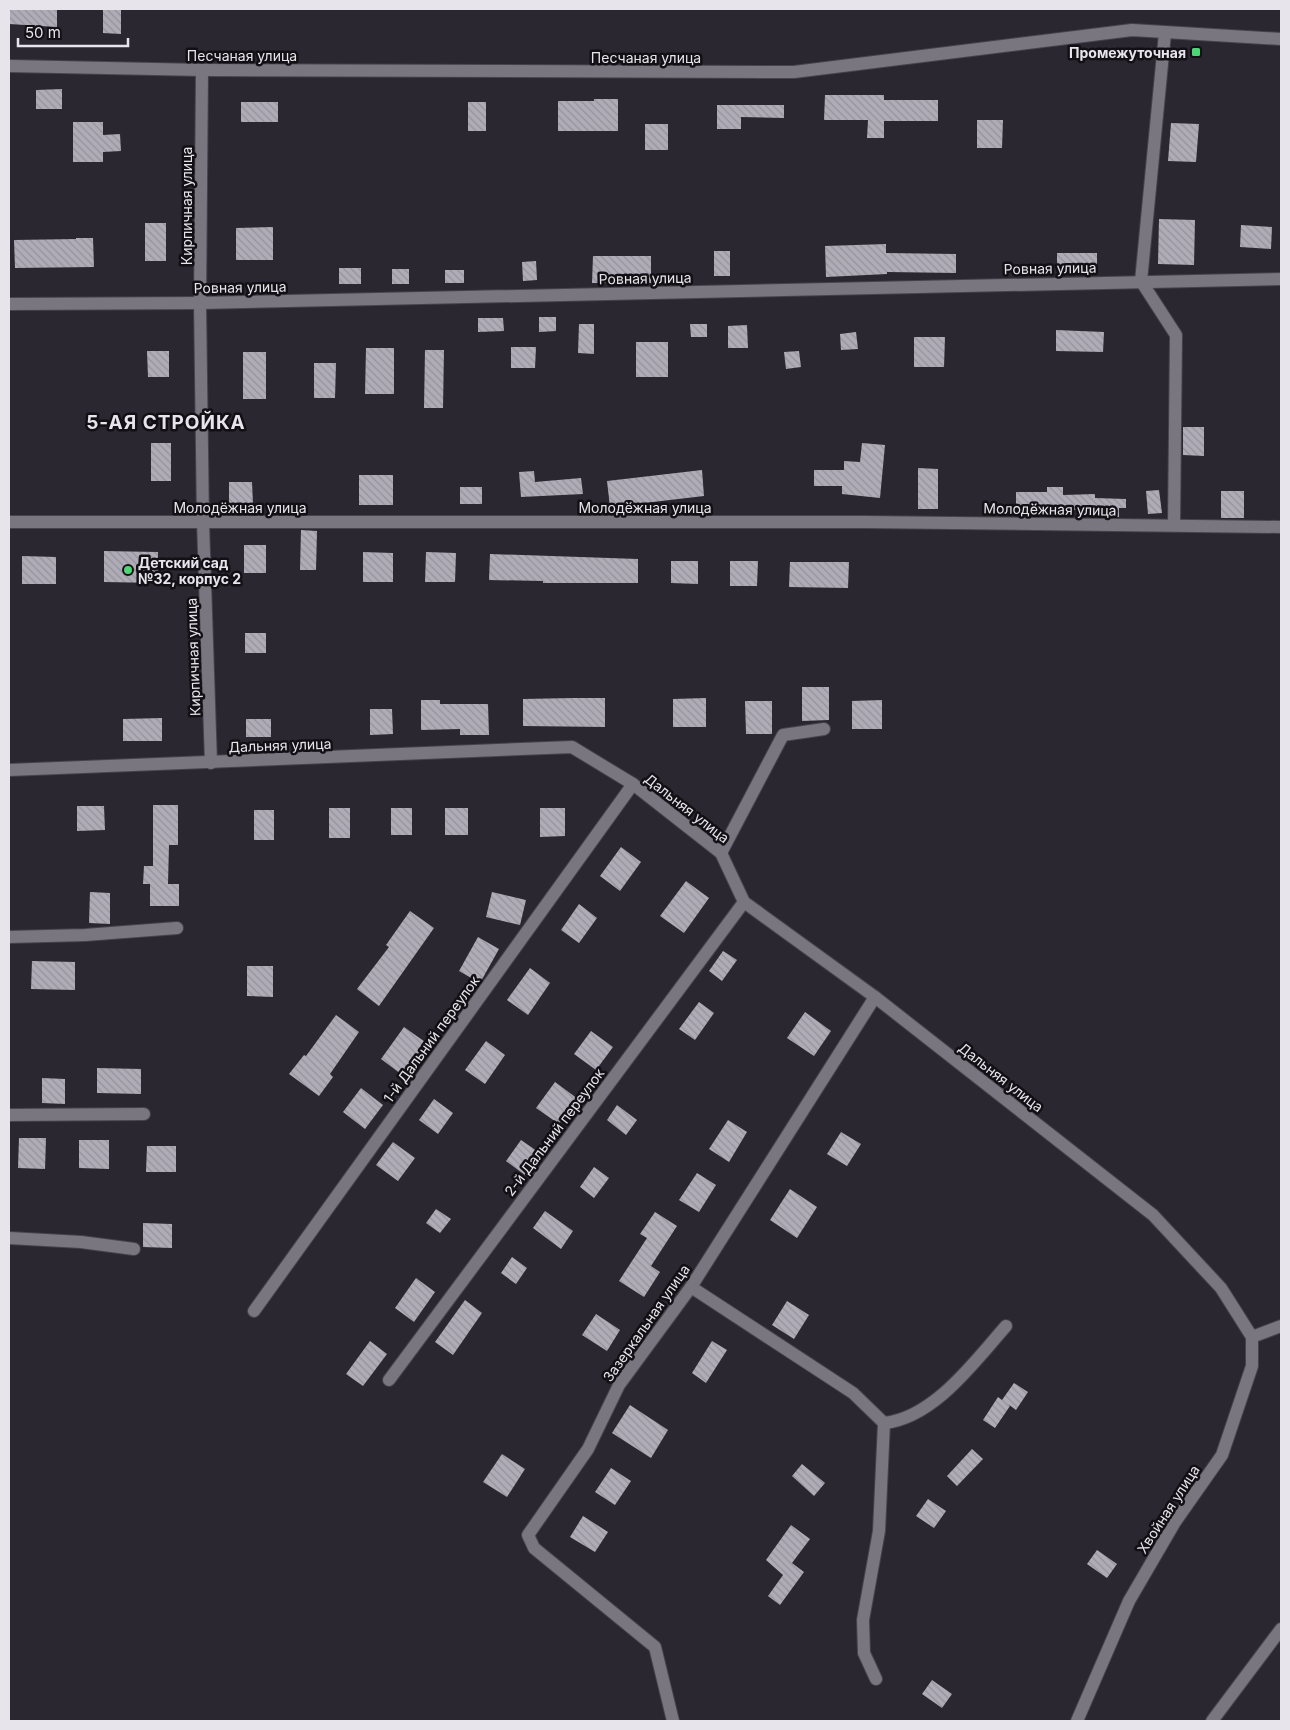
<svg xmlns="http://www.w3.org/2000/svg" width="1290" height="1730" viewBox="0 0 1290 1730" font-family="Inter,sans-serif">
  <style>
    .building { fill: url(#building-back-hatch) }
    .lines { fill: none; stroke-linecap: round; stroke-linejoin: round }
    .minor-casing { stroke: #45434b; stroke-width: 14 }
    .minor { stroke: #797680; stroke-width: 12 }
    .poi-dot { fill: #4dd676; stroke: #121014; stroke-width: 2 }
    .labels { text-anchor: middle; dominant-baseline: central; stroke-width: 5; stroke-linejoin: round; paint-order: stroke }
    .poi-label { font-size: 14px; font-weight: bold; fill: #e7e5eb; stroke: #121014; text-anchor: end }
    .street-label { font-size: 14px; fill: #e7e5eb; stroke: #121014 }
    .district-label { font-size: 19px; font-weight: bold; letter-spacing: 1px; fill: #e7e5eb; stroke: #121014 }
  </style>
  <defs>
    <pattern id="building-back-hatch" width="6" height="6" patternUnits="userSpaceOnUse" patternTransform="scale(1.25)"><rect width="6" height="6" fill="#afacb7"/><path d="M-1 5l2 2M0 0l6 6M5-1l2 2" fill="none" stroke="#94929b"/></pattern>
  </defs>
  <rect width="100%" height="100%" fill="#2a2730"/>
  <g class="building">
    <polygon points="9,9 57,9 57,27 9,24"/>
    <polygon points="103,9 121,9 121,34 103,33"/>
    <polygon points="62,89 62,109 36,109 36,90"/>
    <polygon points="825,95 884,95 884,100 938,100 938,121 884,121 884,138 867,138 868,120 824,120"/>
    <polygon points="594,99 618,99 618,131 558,131 558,101 594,101"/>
    <rect x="241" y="102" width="37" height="20"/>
    <rect x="468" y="102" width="18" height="29"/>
    <polygon points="717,105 784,105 784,118 741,117 741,129 717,129"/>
    <polygon points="977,120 1003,120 1002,148 977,148"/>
    <polygon points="73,122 103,122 103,135 120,134 121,151 103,152 103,162 73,162"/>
    <polygon points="1171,123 1199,124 1196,162 1168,161"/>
    <rect x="645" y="124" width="23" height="26"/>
    <polygon points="1159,219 1195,220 1194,265 1158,264"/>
    <rect x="145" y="223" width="21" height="38"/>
    <polygon points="1241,225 1272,227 1271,249 1240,247"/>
    <polygon points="273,227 273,260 236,260 236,228"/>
    <polygon points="76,238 93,238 94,267 15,268 14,240 76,239"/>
    <polygon points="886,244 886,253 956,254 956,273 887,272 887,274 826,277 825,246"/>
    <rect x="714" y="251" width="16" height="25"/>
    <rect x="1057" y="253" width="40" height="19"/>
    <polygon points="593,256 651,256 651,283 592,283"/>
    <polygon points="536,261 537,280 523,281 522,262"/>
    <rect x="339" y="268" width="22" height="16"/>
    <rect x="392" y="269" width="17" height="15"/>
    <rect x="445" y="270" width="19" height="13"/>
    <polygon points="539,317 556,317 556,331 539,332"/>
    <polygon points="478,318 503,318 504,331 478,332"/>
    <polygon points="579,324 594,324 594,354 578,353"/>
    <polygon points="690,324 707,324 707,337 691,337"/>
    <polygon points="747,325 748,348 728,348 728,326"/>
    <polygon points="1056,330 1104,332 1103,352 1056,351"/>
    <polygon points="856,332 858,349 841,350 840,334"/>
    <polygon points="914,337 945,337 944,367 914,367"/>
    <rect x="636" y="342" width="32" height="35"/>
    <polygon points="511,347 536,347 535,368 511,368"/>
    <polygon points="366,348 394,348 394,394 365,394"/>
    <polygon points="425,350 444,350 443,408 424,408"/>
    <polygon points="147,351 169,351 169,377 148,377"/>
    <polygon points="799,351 801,367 786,369 784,352"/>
    <rect x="243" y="352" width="23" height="47"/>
    <polygon points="314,363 336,363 335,398 314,398"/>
    <polygon points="1183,427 1204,427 1204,456 1183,455"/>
    <rect x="151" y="443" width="20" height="38"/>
    <polygon points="862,443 885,445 880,498 842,494 842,486 814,486 814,470 844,470 844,461 860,462"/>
    <polygon points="918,468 938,469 938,509 918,509"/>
    <polygon points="702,470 704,496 610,507 607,481"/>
    <polygon points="534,471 535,482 581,478 583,494 521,497 519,472"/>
    <rect x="359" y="475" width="34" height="30"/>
    <polygon points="229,482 252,482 253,504 229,504"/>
    <rect x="460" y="487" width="22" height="17"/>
    <polygon points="1047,487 1063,487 1063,495 1095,494 1095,498 1126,499 1126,508 1119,508 1119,517 1104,517 1104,509 1073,510 1073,506 1031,505 1031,516 1016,516 1016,492 1047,492"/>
    <polygon points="1159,490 1162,513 1148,514 1146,491"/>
    <rect x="1221" y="491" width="23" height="27"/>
    <polygon points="301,530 317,531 316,570 300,570"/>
    <rect x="244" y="545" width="22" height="28"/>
    <polygon points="104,551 158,552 158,583 104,582"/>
    <polygon points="363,552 393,553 393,582 363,582"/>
    <polygon points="426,552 456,553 455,582 425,582"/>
    <polygon points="490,554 638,559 638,583 543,583 543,581 489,580"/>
    <polygon points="22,556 56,557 56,584 22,584"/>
    <polygon points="671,561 698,561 698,584 671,583"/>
    <polygon points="730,561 758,561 757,586 730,586"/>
    <polygon points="790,562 849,562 848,588 789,587"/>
    <rect x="245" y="633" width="21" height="20"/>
    <polygon points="802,687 829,687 829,720 802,721"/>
    <polygon points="573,698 605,698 605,727 523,726 523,699"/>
    <polygon points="706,698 706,727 673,727 673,699"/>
    <polygon points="421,700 440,700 440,704 488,704 489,735 460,735 460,729 421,730"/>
    <polygon points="882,700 882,729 852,729 852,701"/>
    <polygon points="745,701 772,701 772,734 746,734"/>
    <polygon points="370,709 392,709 393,734 370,735"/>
    <polygon points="162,718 162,741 123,741 123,719"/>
    <rect x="246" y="719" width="25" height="18"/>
    <polygon points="153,805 178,805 178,845 169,845 168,884 179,884 179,906 150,906 150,884 143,884 144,866 153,866"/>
    <polygon points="77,806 104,806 105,830 77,831"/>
    <rect x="329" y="808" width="21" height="30"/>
    <rect x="391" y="808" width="21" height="27"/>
    <rect x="445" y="808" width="23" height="27"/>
    <polygon points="540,808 565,808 565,836 540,837"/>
    <rect x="254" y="810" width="20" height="30"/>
    <polygon points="621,847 641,862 620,891 600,876"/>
    <polygon points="686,881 709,898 684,933 660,916"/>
    <polygon points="90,892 110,893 110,924 89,923"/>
    <polygon points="492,892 526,900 520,925 486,917"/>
    <polygon points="579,904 597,918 579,943 561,930"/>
    <polygon points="410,911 434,928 379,1006 357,989 389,947 386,945"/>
    <polygon points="478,937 499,949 480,983 459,971"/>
    <polygon points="723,951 737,960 722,981 709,971"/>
    <polygon points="32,961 75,962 75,990 31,989"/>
    <polygon points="247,966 273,966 273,997 247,996"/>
    <polygon points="530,968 550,983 528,1015 507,1000"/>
    <polygon points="699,1002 714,1013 695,1040 679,1029"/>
    <polygon points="805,1012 831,1031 814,1056 787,1038"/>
    <polygon points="336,1015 359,1032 330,1074 333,1077 319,1096 289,1074 304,1055 306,1056"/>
    <polygon points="404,1027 428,1044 405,1077 381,1059"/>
    <polygon points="591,1031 613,1047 596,1070 574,1054"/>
    <polygon points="486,1041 505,1055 485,1084 465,1070"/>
    <polygon points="97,1068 141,1069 141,1094 97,1093"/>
    <polygon points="42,1078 65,1079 65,1104 42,1103"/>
    <polygon points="555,1082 578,1099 559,1124 536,1108"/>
    <polygon points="361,1088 383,1105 365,1129 343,1112"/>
    <polygon points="434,1099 453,1113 438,1134 419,1120"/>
    <polygon points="617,1105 637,1120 626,1135 607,1120"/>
    <polygon points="728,1120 747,1132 729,1162 709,1149"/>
    <polygon points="841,1132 861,1144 847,1166 827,1154"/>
    <polygon points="19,1138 46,1138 45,1169 18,1168"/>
    <polygon points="79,1140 109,1140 109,1169 79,1168"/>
    <polygon points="521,1140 544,1156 529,1178 506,1161"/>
    <polygon points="393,1142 415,1158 398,1181 376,1165"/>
    <polygon points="147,1146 176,1146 176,1172 146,1172"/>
    <polygon points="594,1167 609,1178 594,1198 580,1187"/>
    <polygon points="697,1173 716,1185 699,1212 679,1200"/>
    <polygon points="790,1189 817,1207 797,1238 770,1220"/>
    <polygon points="436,1209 451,1219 440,1233 426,1223"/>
    <polygon points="545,1211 573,1231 561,1249 533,1228"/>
    <polygon points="655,1212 677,1226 651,1266 660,1272 644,1297 619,1281 647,1238 640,1234"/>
    <polygon points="143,1223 172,1224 172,1248 143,1247"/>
    <polygon points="512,1257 527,1268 516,1284 501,1273"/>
    <polygon points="416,1278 435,1292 414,1322 395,1308"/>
    <polygon points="465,1300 482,1313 453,1355 435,1342"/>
    <polygon points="787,1301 809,1315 794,1339 772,1325"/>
    <polygon points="596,1314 620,1330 607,1351 582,1335"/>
    <polygon points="370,1341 387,1354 363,1386 346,1374"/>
    <polygon points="712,1341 727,1350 706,1383 692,1373"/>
    <polygon points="1014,1383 1028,1392 1016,1410 1008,1404 1010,1406 995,1428 983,1420 998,1397 1002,1400"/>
    <polygon points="630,1405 668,1430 651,1458 612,1433"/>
    <polygon points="972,1449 983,1459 957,1486 947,1476"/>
    <polygon points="502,1454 525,1469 507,1497 483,1482"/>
    <polygon points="802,1464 825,1483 814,1496 792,1476"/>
    <polygon points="611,1468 631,1481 615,1505 595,1492"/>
    <polygon points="928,1499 946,1511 934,1528 916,1516"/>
    <polygon points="583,1516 608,1532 595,1552 570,1537"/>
    <polygon points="791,1525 810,1539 792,1563 804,1572 780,1605 768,1596 783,1575 766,1560"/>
    <polygon points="1097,1550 1117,1564 1107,1578 1087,1564"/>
    <polygon points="932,1680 952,1694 942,1708 922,1694"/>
  </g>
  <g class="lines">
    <defs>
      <g id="minor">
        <polyline points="1165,33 1141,281 1176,335 1174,525"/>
        <polyline points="9,66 202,70 794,72 1132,30 1281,39"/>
        <polyline points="202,70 200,303 203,522 211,763"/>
        <polyline points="9,304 200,303 1281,279"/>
        <polyline points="9,522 865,522 1281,527"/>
        <polyline points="9,770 572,747 633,784 721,853 744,902 875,997 1153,1215 1221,1288 1252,1337"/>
        <polyline points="721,853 783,735 824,729"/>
        <polyline points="9,937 85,935 177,928"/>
        <polyline points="9,1115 144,1114"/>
        <polyline points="9,1238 81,1242 134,1249"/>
        <polyline points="691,1287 853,1393 884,1423 879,1531 863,1620 864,1653 876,1679"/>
        <polyline points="254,1311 633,784"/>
        <polyline points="389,1380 744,902"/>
        <path d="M884 1423C934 1418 975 1361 1006 1326"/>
        <polyline points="673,1721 655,1647 534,1548 528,1535 588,1449 619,1385 691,1287 875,997"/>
        <polyline points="1077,1721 1129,1601 1175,1522 1222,1455 1252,1366 1252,1337 1281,1326"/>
        <polyline points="1212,1721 1281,1629"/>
      </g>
    </defs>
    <use href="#minor" class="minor-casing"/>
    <use href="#minor" class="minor"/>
  </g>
  <g class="poi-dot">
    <rect x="1191" y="47" width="10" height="10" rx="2.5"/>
    <circle cx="128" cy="570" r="5"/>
  </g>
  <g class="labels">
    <g class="poi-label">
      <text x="1186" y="52">Промежуточная</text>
      <text x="138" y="562" text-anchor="start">Детский сад<tspan x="138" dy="16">№32, корпус 2</tspan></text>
    </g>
    <g class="street-label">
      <text x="242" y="55">Песчаная улица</text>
      <text x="646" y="57">Песчаная улица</text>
      <text transform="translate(186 206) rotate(-90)">Кирпичная улица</text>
      <text transform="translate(1050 268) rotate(-1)">Ровная улица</text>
      <text transform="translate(645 278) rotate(-1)">Ровная улица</text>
      <text transform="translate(240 287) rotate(-1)">Ровная улица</text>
      <text x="240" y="507">Молодёжная улица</text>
      <text x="645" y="507">Молодёжная улица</text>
      <text transform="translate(1050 509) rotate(1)">Молодёжная улица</text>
      <text transform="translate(193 657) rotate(-92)">Кирпичная улица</text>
      <text transform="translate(280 745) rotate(-2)">Дальняя улица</text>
      <text transform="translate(687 808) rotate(38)">Дальняя улица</text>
      <text transform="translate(431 1039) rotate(-54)">1-й Дальний переулок</text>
      <text transform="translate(1001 1077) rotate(38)">Дальняя улица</text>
      <text transform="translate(554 1132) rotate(-53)">2-й Дальний переулок</text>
      <text transform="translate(646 1323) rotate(-55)">Зазеркальная улица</text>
      <text transform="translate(1168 1509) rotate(-57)">Хвойная улица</text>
    </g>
    <g class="district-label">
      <text x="166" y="422">5-АЯ СТРОЙКА</text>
    </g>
  </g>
  <rect width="1290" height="1730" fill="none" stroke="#e7e5eb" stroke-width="20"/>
  <path d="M18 38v8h110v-8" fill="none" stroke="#e7e5eb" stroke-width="2.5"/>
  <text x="25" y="38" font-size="15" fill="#e7e5eb" stroke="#121014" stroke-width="4" paint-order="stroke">50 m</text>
</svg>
